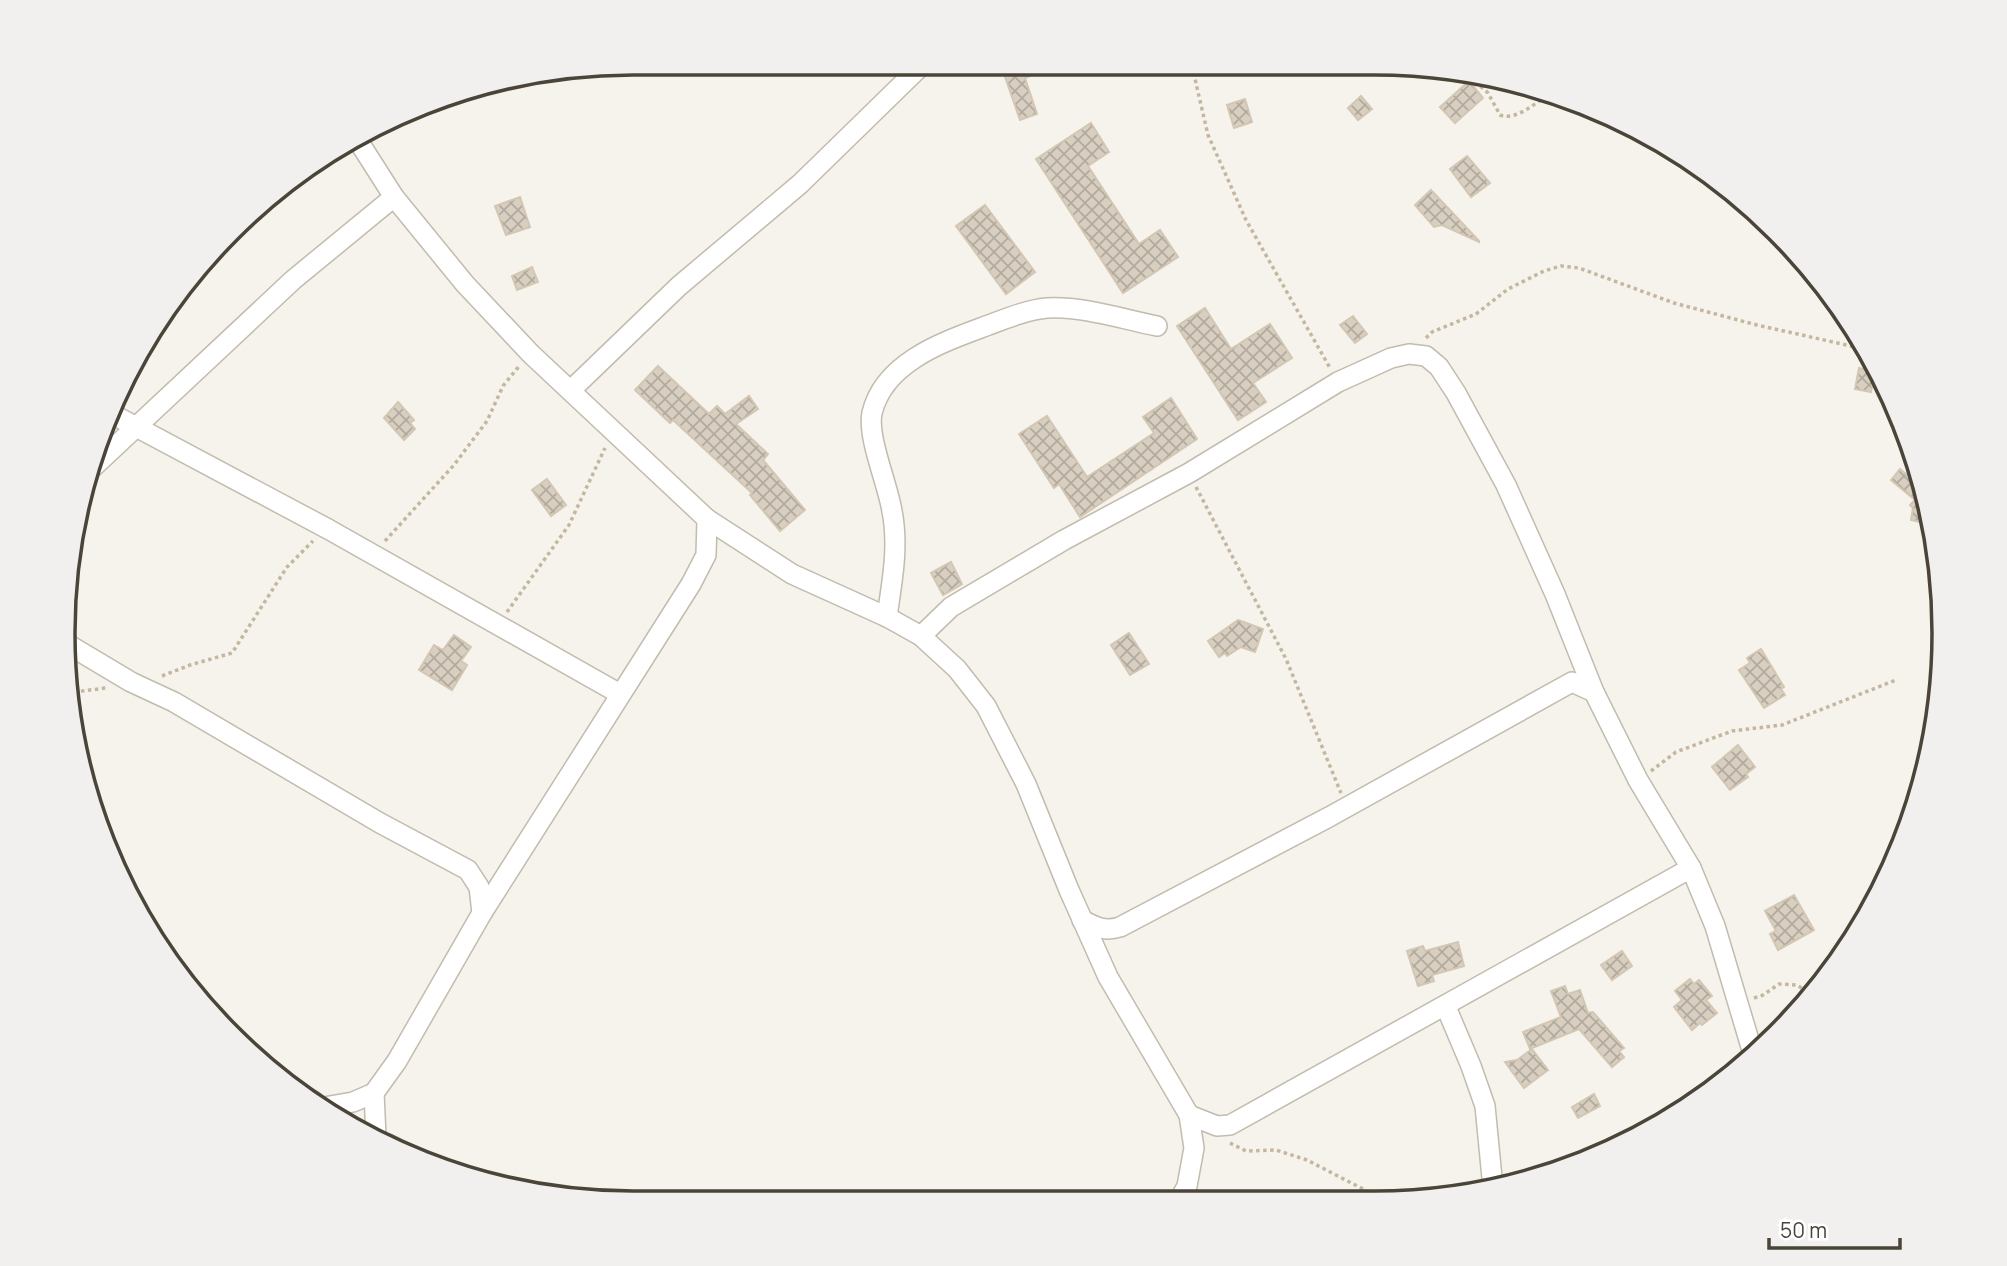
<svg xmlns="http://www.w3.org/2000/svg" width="2007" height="1266" viewBox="0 0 2007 1266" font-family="Manrope,sans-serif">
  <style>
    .building { fill: url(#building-cross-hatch); stroke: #d3c7b4; stroke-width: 2 }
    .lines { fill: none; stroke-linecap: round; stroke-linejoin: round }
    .minor-casing { stroke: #c2bbae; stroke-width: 22 }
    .path { stroke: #c4b79f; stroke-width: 3.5; stroke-dasharray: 3.5 3.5; stroke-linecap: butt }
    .minor { stroke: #fff; stroke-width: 19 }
    .rim { fill: none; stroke: #4b4439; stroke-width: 3.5 }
  </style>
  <defs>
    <pattern id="building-cross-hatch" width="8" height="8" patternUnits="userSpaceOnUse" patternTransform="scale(1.75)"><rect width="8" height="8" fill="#d8cfc1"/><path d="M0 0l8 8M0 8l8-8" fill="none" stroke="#b1aa9e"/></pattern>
  </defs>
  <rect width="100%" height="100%" fill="#f6f3ec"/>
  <g class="building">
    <polygon points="1001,65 1054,66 1025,78 1037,114 1020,120"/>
    <polygon points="1469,81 1483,98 1455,123 1440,107"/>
    <polygon points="1361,96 1372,109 1358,120 1348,108"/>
    <polygon points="1245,99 1252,122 1234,128 1227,105"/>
    <polygon points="1091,123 1109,152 1088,166 1139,244 1160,230 1178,257 1123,293 1036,159"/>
    <polygon points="1467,156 1490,183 1471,197 1450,169"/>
    <polygon points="1431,190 1479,241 1479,242 1442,225 1434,227 1415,205"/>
    <polygon points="520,197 530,227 506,235 495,206"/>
    <polygon points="985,205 1035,272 1006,294 956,226"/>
    <polygon points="532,267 538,282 517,290 512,276"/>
    <polygon points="1205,308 1231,349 1270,324 1292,358 1253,383 1266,402 1238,420 1177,326"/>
    <polygon points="1353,316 1367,334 1355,343 1340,325"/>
    <polygon points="658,366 709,414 717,406 725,414 749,396 758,409 736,424 768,454 763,460 805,510 780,531 750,495 752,493 673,420 670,423 635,390"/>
    <polygon points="1859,368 1875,372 1871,392 1855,389"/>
    <polygon points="1171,398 1197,439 1080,517 1059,484 1054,488 1019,434 1047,416 1087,477 1154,433 1143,417"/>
    <polygon points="398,402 414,420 410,423 415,429 404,440 384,418"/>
    <polygon points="1900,469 1918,484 1920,475 1932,527 1928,524 1911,520 1913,508 1910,505 1915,500 1891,480"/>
    <polygon points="547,479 566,505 551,516 532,490"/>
    <polygon points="951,562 962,584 943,595 931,573"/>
    <polygon points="1238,620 1263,629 1255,652 1241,647 1227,656 1225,653 1219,657 1208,641"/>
    <polygon points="1129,633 1149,664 1130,675 1111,645"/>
    <polygon points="454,635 471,647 461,661 467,665 452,690 419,670 434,645 443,650"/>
    <polygon points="1761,649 1784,687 1781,689 1785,695 1764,708 1739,670 1750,663 1747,658"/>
    <polygon points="1738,745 1755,767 1746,774 1748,777 1730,790 1712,767"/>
    <polygon points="1794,895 1814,930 1778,950 1770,934 1776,931 1765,911"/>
    <polygon points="1458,942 1464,966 1432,975 1434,981 1418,986 1407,951 1423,946 1425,951"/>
    <polygon points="1622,951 1632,966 1612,980 1601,965"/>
    <polygon points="1690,979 1694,984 1699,980 1712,996 1706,1000 1717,1013 1702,1025 1700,1023 1692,1030 1674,1007 1682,1000 1675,991"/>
    <polygon points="1565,986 1568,994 1580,990 1588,1013 1593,1012 1624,1048 1619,1051 1624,1057 1612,1067 1579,1029 1530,1049 1523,1032 1561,1017 1551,991"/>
    <polygon points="1532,1049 1548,1070 1524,1088 1505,1062 1517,1060"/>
    <polygon points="1594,1094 1600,1106 1578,1118 1572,1107"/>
  </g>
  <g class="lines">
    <defs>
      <g id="minor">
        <polyline points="357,139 394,197 465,284 531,354 707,519 792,574 887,617 921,636 957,669 986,706 1026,784 1069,890 1108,977 1189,1115 1194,1148 1187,1186 1179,1201"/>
        <polyline points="571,390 679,286 800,184 922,65"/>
        <polyline points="112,414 328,529 620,694"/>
        <polyline points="89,471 293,280 394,197"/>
        <path d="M887 617C892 581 899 547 892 511 888 485 867 437 872 413 884 362 943 342 986 326 1005 319 1026 310 1047 308 1083 306 1122 319 1157 326"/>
        <polyline points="921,636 951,607 1064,540 1189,473 1338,382 1391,358 1409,354 1426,356 1439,367 1456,393 1506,485 1555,594 1594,692 1638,780 1691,868 1715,926 1754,1057"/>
        <polyline points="69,645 131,682 174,702 380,823 468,870 479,887 482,913"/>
        <path d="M1082 920C1096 927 1104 932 1120 927L1329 817 1572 682 1594 692"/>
        <polyline points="1446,1007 1471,1066 1485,1106 1493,1188"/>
        <polyline points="283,1083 313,1101"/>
        <polyline points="374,1093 376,1137"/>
        <polyline points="324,1107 353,1102 374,1093 397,1061 482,913 691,584 706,555 707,519"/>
        <polyline points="1189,1115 1217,1126 1230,1125 1691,868"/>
        <polyline points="388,1144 426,1163"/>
      </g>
    </defs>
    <use href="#minor" class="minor-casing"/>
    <g class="path">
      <polyline points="1192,66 1208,135 1246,220 1330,368"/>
      <path d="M1465 72 1488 93 1500 115C1517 121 1534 103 1549 95"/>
      <polyline points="1426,338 1432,332 1476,314 1508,289 1544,271 1561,266 1579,268 1674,303 1757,325 1869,350"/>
      <polyline points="1196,487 1286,659 1341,793"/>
      <polyline points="385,541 454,465 487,421 503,386 520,365"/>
      <polyline points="507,612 569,525 605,448"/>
      <polyline points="162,676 190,665 232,653 287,567 313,541"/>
      <polyline points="74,692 106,688"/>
      <polyline points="1651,771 1676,752 1732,731 1782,725 1896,680"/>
      <polyline points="1754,998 1763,995 1779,984 1797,985 1812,995"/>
      <polyline points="1230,1143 1246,1151 1276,1150 1307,1160 1388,1202"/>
    </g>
    <use href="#minor" class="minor"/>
  </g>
  <path d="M0 0H2007V1266H0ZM633 75H1374A558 558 0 0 1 1932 633V633A558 558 0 0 1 1374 1191H633A558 558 0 0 1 75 633V633A558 558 0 0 1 633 75Z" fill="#f1f0ef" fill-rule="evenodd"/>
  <path class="rim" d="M633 75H1374A558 558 0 0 1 1932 633V633A558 558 0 0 1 1374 1191H633A558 558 0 0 1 75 633V633A558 558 0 0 1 633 75Z"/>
  <path d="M1769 1238v10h131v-10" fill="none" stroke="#4b4439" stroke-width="3.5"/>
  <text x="1780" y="1238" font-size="21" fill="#4b4439" stroke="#ffffff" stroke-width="5" paint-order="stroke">50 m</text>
</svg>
